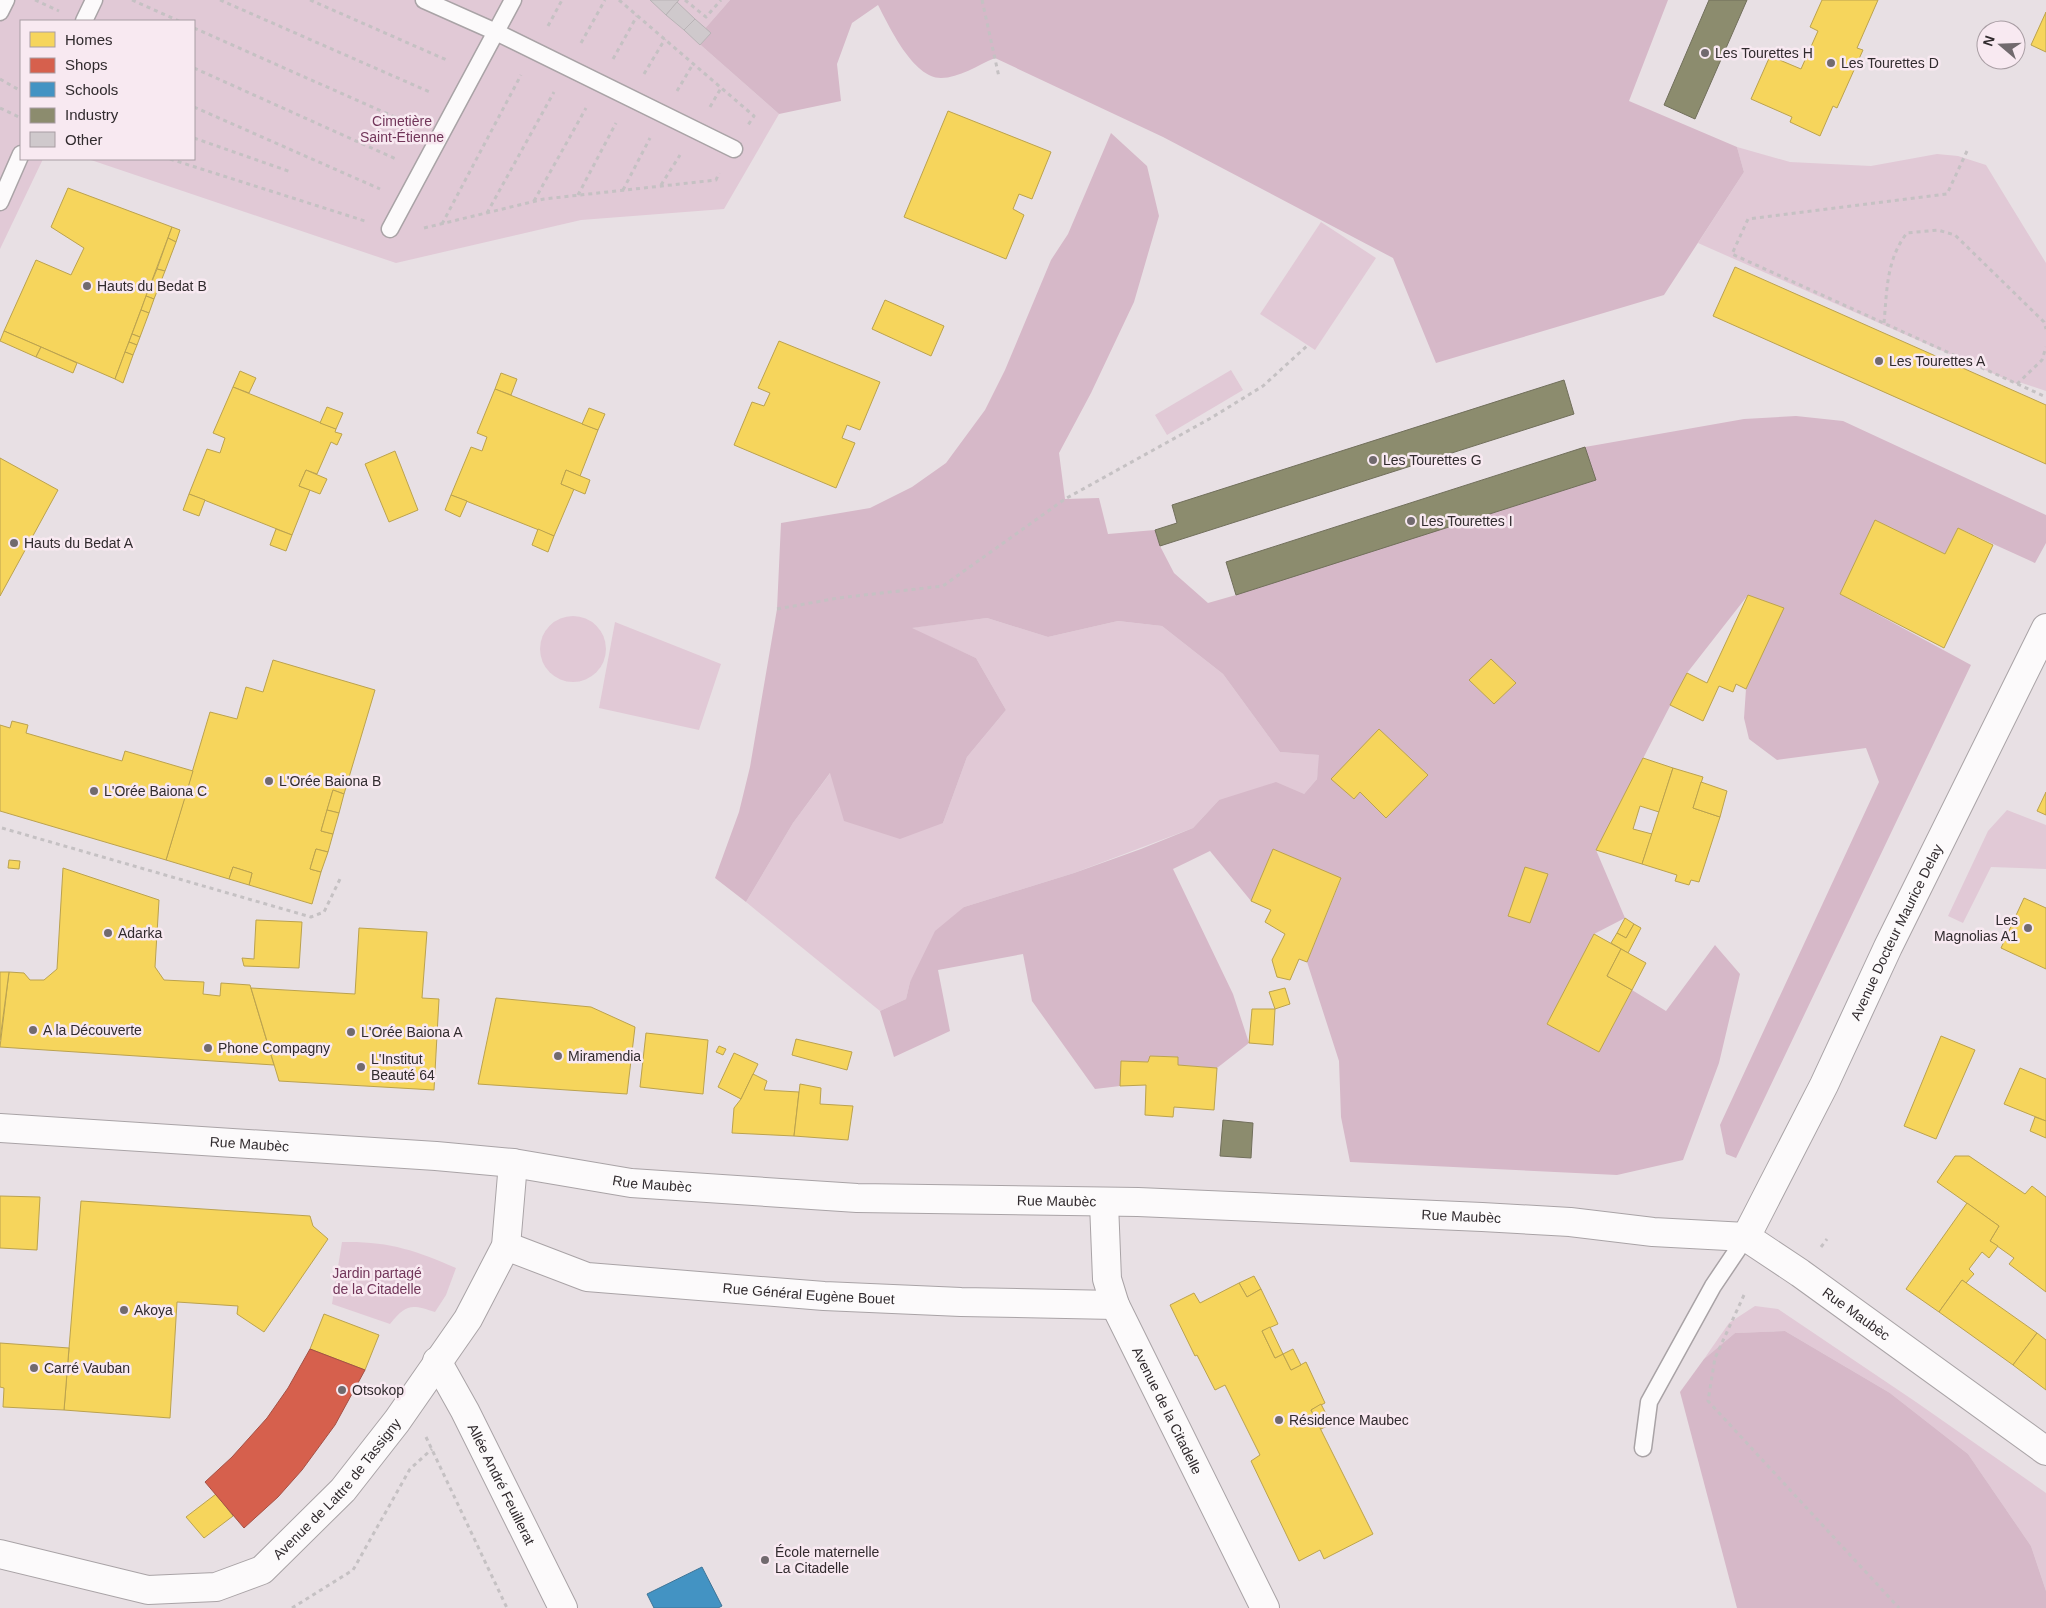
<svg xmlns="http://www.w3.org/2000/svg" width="2046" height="1608" viewBox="0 0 2046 1608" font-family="Helvetica,sans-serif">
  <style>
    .green { fill: #e1c9d6 }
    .forest { fill: #d6b8c8 }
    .homes { fill: #f6d55c; stroke: #bba24e }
    .shops { fill: #d6604d; stroke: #a45044 }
    .schools { fill: #4393c3; stroke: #3e7496 }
    .industry { fill: #8c8c6e; stroke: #716f5b }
    .building { fill: #cfc9cc; stroke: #b9b3b6 }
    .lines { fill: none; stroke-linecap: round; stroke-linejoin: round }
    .service-casing { stroke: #a9a3a6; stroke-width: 19 }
    .minor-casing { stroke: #a9a3a6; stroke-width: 30 }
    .secondary-casing { stroke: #a9a3a6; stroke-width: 30 }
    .path { stroke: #c5c1c3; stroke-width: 3; stroke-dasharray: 4 4; stroke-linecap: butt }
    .service { stroke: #fcfafb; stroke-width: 16 }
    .minor { stroke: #fcfafb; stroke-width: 28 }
    .secondary { stroke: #fcfafb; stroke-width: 28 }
    .poi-dot { fill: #716a6e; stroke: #f8e9f1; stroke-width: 2 }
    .labels { text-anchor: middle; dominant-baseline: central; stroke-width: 5; stroke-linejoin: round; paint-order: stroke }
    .poi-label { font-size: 14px; fill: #312b2e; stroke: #f8e9f1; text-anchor: start }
    .park-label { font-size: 14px; fill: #72365a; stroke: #f8e9f1 }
    .street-label { font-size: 14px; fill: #312b2e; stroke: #f8e9f1 }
  </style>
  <rect width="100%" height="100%" fill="#e8e0e4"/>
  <g class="green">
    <polygon points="0,0 730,0 695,40 779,114 724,209 581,220 396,263 88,159 194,159 194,21 21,21 21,159 43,159 0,249"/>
    <polygon points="1737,147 1790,162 1871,166 1937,154 1958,156 1986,165 2046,263 2046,391 2019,382 2017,384 1698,243 1744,172"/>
    <polygon points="1321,222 1376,258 1315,350 1260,314"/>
    <polygon points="1231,370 1243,390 1167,435 1155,415"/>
    <circle cx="573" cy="649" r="33"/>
    <polygon points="987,618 1048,637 1118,621 1162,626 1223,674 1280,752 1320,755 1317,779 1304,794 1219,800 1193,828 1074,873 964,907 910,982 906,999 880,1011 746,902 793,823 831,772 943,823 967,757 1006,710 976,658 910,628"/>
    <polygon points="615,622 721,664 699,730 599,708"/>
    <polygon points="2007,810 2046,825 2046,869 1991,867 1963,923 1948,916 1988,831"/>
    <path d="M342 1242C388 1241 415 1250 456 1268L446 1295 435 1312C411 1304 406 1304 390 1324L332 1304Z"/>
    <polygon points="1755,1306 1778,1309 1916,1402 2046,1493 2046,1591 2031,1546 1968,1454 1890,1393 1785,1331 1735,1333 1704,1359 1729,1323"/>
  </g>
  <g class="forest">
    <path d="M730 0H1668L1629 101 1737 147 1744 172 1664 295 1436 363 1393 258 1163 137 995 58C978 65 959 78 941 78 913 78 889 26 878 5L852 23 837 64 841 101 779 114 695 40Z"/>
    <polygon points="1111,133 1147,166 1159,216 1134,302 1091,393 1059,453 1065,499 1099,498 1108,534 1155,530 1160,546 1174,573 1208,603 1236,595 1585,447 1744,419 1796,416 1843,421 2046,515 2046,543 2035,563 1958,528 1945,554 1875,520 1840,594 1971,665 1736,1158 1726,1154 1720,1125 1879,782 1866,748 1777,760 1749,739 1744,718 1746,689 1783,608 1748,595 1687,673 1596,850 1625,918 1594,934 1547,1024 1599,1052 1632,990 1666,1011 1715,945 1740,974 1719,1063 1683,1160 1617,1175 1350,1162 1341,1117 1339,1061 1307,962 1341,879 1273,849 1251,901 1210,851 1173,869 1233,994 1249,1043 1217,1068 1178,1065 1178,1057 1150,1056 1148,1062 1121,1062 1120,1086 1095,1089 1032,1001 1023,954 938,970 950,1031 894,1057 880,1011 906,999 910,982 935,931 964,907 1074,873 1141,849 1193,828 1219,800 1276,782 1304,794 1317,779 1319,755 1280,752 1223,674 1162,626 1118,621 1048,637 987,618 912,628 976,658 1006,710 967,757 943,823 900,839 844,821 830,773 793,823 746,902 715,878 739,812 750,767 777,609 781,523 870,508 912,487 946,463 985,410 1005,370 1051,260 1068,234"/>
    <polygon points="1785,1331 1890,1393 1968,1454 2031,1546 2046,1591 2046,1608 1737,1608 1680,1392 1704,1359 1735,1333"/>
  </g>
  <g class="homes">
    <polygon points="1822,0 1878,0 1857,48 1863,50 1837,108 1833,106 1820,136 1790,122 1792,117 1751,99 1770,56 1801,69 1818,31 1810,27"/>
    <polygon points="2046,12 2046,52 2031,45"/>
    <polygon points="948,111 1051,152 1032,199 1019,194 1013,209 1024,215 1006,259 904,217"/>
    <polygon points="68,188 172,227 115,379 4,331 36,260 71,275 84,248 51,227"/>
    <polygon points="172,227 180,230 176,242 168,238"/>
    <polygon points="168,238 176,242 165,271 157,269"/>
    <polygon points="1735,267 2046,405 2046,464 1713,316"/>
    <polygon points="157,269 165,271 154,299 146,296"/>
    <polygon points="146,296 154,299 149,313 141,310"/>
    <polygon points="885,300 944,326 931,356 872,329"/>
    <polygon points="141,310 149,313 140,337 132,334"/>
    <polygon points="4,331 41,347 36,357 0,341"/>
    <polygon points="132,334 140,337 137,345 129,342"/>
    <polygon points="779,341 880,382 860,430 847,425 842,438 855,443 836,488 734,445 752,402 764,406 770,393 758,388"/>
    <polygon points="129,342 137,345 133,355 125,352"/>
    <polygon points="41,347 77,363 73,373 36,357"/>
    <polygon points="125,352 133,355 123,383 115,379"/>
    <polygon points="240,371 256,378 249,393 233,387"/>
    <polygon points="501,373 517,379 511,395 495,389"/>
    <polygon points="233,387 336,429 335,432 342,434 337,445 331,442 317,474 306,470 299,486 310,490 292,535 189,494 207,449 220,453 225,438 213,433"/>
    <polygon points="495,389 598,430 580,476 566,470 561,484 574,489 554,536 451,495 471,447 482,451 487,437 477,433"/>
    <polygon points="327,407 343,413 336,429 320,423"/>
    <polygon points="589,408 605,414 598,430 582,424"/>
    <polygon points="395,451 418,510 389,522 365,464"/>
    <polygon points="0,458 58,490 0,596"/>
    <polygon points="306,470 327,479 320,494 299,486"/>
    <polygon points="566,470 590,480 585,494 561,484"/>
    <polygon points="189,494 205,500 199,516 183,510"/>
    <polygon points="451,495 467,501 460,517 445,510"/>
    <polygon points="1875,520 1945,554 1958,528 1993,545 1944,648 1840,594"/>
    <polygon points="276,529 292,535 286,551 270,545"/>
    <polygon points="538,529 554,536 548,552 532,545"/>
    <polygon points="1748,595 1784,608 1746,689 1736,684 1733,692 1719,686 1703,721 1670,705 1687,673 1707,683"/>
    <polygon points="1491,659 1516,683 1494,704 1469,680"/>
    <polygon points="273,660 375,690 344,794 333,790 321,831 333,834 328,852 316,849 310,869 321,872 312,904 249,885 252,873 233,867 229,879 166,860 210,712 237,719 246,687 263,692"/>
    <polygon points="12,721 28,725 26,733 122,761 125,751 193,771 166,860 0,811 0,725 10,728"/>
    <polygon points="1379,729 1428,775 1386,818 1360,792 1354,799 1331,779"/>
    <polygon points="1643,758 1673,768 1659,812 1640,806 1633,829 1652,834 1642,864 1596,850"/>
    <polygon points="1673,768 1703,777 1693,808 1720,817 1699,882 1691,880 1689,885 1675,881 1677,875 1642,864"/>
    <polygon points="1701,782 1727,791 1720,817 1693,808"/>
    <polygon points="333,790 344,794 339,813 327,810"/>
    <polygon points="2046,792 2046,815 2037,811"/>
    <polygon points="327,810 339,813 333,834 321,831"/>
    <polygon points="316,849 328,852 321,872 310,869"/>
    <polygon points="1273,849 1341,878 1307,962 1299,959 1290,980 1277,977 1272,960 1285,934 1265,922 1271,910 1251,901"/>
    <polygon points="9,860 20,861 19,869 8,868"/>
    <polygon points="233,867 252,873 249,885 229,879"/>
    <polygon points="1525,867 1548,874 1530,923 1508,916"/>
    <polygon points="63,868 159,900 155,967 164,980 204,982 203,994 220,996 221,983 250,985 274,1065 0,1047 9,972 24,973 30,980 44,980 57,969"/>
    <polygon points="2024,898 2046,908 2046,969 2001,948"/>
    <polygon points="1625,918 1634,924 1626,938 1617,933"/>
    <polygon points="256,920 302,922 299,968 244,966 242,958 254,959"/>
    <polygon points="1634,924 1641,928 1628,953 1611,943 1617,933 1626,938"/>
    <polygon points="359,928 427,932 422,998 439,999 434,1090 279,1081 251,988 355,994"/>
    <polygon points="1594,934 1621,949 1607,976 1632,990 1599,1052 1547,1024"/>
    <polygon points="1621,949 1646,963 1632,990 1607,976"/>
    <polygon points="0,972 9,972 0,1040"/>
    <polygon points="1285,988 1290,1004 1275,1009 1269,992"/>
    <polygon points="496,998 591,1007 635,1027 627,1094 478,1084"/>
    <polygon points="1252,1009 1275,1009 1273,1045 1249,1043"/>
    <polygon points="646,1033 708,1040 703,1094 640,1087"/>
    <polygon points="1941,1036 1975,1050 1936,1139 1904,1126"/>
    <polygon points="796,1039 852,1052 847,1070 792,1055"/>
    <polygon points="719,1046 726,1049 723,1055 716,1052"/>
    <polygon points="734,1053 758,1064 741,1099 718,1087"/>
    <polygon points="1150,1056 1178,1057 1178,1065 1217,1068 1214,1110 1174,1107 1173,1117 1145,1115 1146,1085 1120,1086 1121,1061 1148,1062"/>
    <polygon points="2020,1068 2046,1079 2046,1121 2004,1104"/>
    <polygon points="753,1074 767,1081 764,1090 799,1092 794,1136 732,1133 734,1108 741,1099"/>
    <polygon points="800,1084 821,1088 820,1104 853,1106 848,1140 794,1136"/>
    <polygon points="2035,1117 2046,1121 2046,1138 2030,1131"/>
    <polygon points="1955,1156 1969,1156 2025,1194 2032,1186 2046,1197 2046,1292 2009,1264 2014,1258 1990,1241 1999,1226 1937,1182"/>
    <polygon points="0,1196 40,1197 37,1250 0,1248"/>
    <polygon points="81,1201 310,1216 313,1226 328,1239 264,1332 237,1314 238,1306 177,1302 170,1418 64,1410"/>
    <polygon points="1967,1203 1999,1226 1990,1241 1998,1246 1989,1258 1982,1252 1969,1269 1974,1274 1966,1283 1962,1280 1939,1312 1906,1289"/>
    <polygon points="1254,1276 1261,1289 1247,1297 1239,1283"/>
    <polygon points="1962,1280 2037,1333 2013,1365 1939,1312"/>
    <polygon points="1239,1283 1247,1297 1261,1289 1278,1324 1262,1331 1275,1358 1283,1354 1291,1370 1306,1362 1325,1403 1311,1410 1373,1534 1324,1559 1320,1550 1299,1561 1251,1461 1260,1455 1225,1385 1215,1390 1197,1355 1195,1356 1170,1305 1194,1293 1200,1303"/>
    <polygon points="324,1314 379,1335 365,1370 310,1349"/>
    <polygon points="1270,1327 1283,1354 1275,1358 1262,1331"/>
    <polygon points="2037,1333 2046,1340 2046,1390 2013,1365"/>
    <polygon points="0,1343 69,1348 64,1410 3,1407 4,1388 0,1387"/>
    <polygon points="1293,1349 1301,1365 1291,1370 1283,1354"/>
    <polygon points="1321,1404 1331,1424 1321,1429 1311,1410"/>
    <polygon points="216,1494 233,1516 204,1538 186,1517"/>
  </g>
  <polygon class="shops" points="310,1349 365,1370 335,1425 302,1470 278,1497 244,1528 205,1482 232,1457 267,1418 288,1388"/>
  <polygon class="schools" points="702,1567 722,1606 718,1608 654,1608 647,1594"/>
  <g class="industry">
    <polygon points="1709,0 1747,0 1695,119 1664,105"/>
    <polygon points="1564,380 1574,414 1160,546 1155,530 1177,523 1172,505"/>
    <polygon points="1585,447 1596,480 1236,595 1226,562"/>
    <polygon points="1223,1120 1253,1123 1251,1158 1220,1156"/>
  </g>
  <g class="building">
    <polygon points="650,0 679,0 666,15"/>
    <polygon points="677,2 695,19 684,30 666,15"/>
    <polygon points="695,19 711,33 700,45 684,30"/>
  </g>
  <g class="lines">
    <defs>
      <g id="service">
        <polyline points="424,0 496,32 734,149"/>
        <polyline points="0,12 6,0"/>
        <polyline points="84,21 94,0"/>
        <polyline points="0,202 21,154"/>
        <polyline points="390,229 513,0"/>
        <polyline points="1643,1448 1649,1402 1713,1286 1746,1237"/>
      </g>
      <g id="minor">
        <path id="s1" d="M1104 1203 1107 1279 1115 1305 1265 1608"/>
        <path id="s2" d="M1746 1237 1824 1085 1888 947 2046 628"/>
        <path id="s3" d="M506 1246 587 1277 824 1296 961 1302 1115 1305"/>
        <path id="s4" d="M437 1361 465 1411 563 1608"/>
        <path id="s5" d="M0 1554 148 1590 216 1587 262 1570 343 1490 397 1421 468 1319 506 1246 513 1163"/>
      </g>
      <g id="secondary">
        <path id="s6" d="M0 1128 436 1156 513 1163 631 1183 857 1198 1138 1202 1482 1217 1570 1222 1653 1232 1746 1237 1800 1273 2046 1451"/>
      </g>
    </defs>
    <use href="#service" class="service-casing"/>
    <use href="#minor" class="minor-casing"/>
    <use href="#secondary" class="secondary-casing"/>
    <g class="path">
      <polyline points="35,0 59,11"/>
      <polyline points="132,0 179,21"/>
      <polyline points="220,0 432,93"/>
      <polyline points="310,0 449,61"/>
      <polyline points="619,0 754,116 748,125"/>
      <polyline points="685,0 706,17 721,0"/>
      <polyline points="982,0 999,77"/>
      <polyline points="548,26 562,0"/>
      <polyline points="194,28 415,126"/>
      <polyline points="581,43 605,0"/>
      <polyline points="613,59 637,16"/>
      <polyline points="194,68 396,159"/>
      <polyline points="644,74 665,39"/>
      <polyline points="0,79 21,91"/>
      <polyline points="677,91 693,64"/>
      <polyline points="194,107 380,189"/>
      <polyline points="710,107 721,88"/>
      <polyline points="0,108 21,118"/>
      <polyline points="194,138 291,172"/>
      <polyline points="1967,151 1947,194 1748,219 1732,254 2046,397"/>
      <polyline points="170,159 365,221"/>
      <polyline points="661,185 680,155"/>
      <polyline points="623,190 650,138"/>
      <polyline points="578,195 616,123"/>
      <polyline points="534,201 586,108"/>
      <polyline points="487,213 554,92"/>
      <polyline points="442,224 521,75"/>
      <polyline points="424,228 544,199 716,180 719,173"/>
      <path d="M1884 323C1887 291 1886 260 1907 233L1938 230 1955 235 2044 322 2046 329"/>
      <polyline points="2017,384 2042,360 2046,347"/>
      <polyline points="777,609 838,598 943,586 1065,499 1211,418 1263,386 1308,345"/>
      <polyline points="2,828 311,917 324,912 340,879"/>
      <polyline points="1821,1247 1827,1239"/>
      <polyline points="1744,1295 1715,1358 1708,1401 1899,1608"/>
      <polyline points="426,1437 507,1608"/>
      <polyline points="292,1608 353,1570 410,1469 432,1449"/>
    </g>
    <use href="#service" class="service"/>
    <use href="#minor" class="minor"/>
    <use href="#secondary" class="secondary"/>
  </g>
  <g class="poi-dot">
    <circle cx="1705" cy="53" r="5"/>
    <circle cx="1831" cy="63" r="5"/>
    <circle cx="87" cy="286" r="5"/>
    <circle cx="1879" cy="361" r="5"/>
    <circle cx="1373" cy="460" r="5"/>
    <circle cx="1411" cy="521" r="5"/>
    <circle cx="14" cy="543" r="5"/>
    <circle cx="269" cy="781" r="5"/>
    <circle cx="94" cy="791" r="5"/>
    <circle cx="2028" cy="928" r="5"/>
    <circle cx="108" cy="933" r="5"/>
    <circle cx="33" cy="1030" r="5"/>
    <circle cx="351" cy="1032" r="5"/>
    <circle cx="208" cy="1048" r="5"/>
    <circle cx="558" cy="1056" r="5"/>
    <circle cx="361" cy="1067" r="5"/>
    <circle cx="124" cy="1310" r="5"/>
    <circle cx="34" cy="1368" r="5"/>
    <circle cx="342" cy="1390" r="5"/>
    <circle cx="1279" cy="1420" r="5"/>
    <circle cx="765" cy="1560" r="5"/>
  </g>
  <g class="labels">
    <g class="poi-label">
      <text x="1715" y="53">Les Tourettes H</text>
      <text x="1841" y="63">Les Tourettes D</text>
      <text x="97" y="286">Hauts du Bedat B</text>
      <text x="1889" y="361">Les Tourettes A</text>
      <text x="1383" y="460">Les Tourettes G</text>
      <text x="1421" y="521">Les Tourettes I</text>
      <text x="24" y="543">Hauts du Bedat A</text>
      <text x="279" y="781">L'Orée Baiona B</text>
      <text x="104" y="791">L'Orée Baiona C</text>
      <text x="2018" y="920" text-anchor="end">Les<tspan x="2018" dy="16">Magnolias A1</tspan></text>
      <text x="118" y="933">Adarka</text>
      <text x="43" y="1030">A la Découverte</text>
      <text x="361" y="1032">L'Orée Baiona A</text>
      <text x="218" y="1048">Phone Compagny</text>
      <text x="568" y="1056">Miramendia</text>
      <text x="371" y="1059">L'Institut<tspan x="371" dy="16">Beauté 64</tspan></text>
      <text x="134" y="1310">Akoya</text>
      <text x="44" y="1368">Carré Vauban</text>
      <text x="352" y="1390">Otsokop</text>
      <text x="1289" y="1420">Résidence Maubec</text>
      <text x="775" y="1552">École maternelle<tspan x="775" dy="16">La Citadelle</tspan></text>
    </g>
    <g class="park-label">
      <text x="402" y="121">Cimetière<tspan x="402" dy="16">Saint-Étienne</tspan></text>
      <text x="377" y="1273">Jardin partagé<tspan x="377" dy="16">de la Citadelle</tspan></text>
    </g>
    <g class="street-label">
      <text stroke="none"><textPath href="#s2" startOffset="340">Avenue Docteur Maurice Delay</textPath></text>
      <text stroke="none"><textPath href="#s6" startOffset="250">Rue Maubèc</textPath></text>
      <text stroke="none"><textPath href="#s6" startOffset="655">Rue Maubèc</textPath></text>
      <text stroke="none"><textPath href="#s6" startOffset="1060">Rue Maubèc</textPath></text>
      <text stroke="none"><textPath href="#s6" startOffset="1465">Rue Maubèc</textPath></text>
      <text stroke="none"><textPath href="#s3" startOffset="309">Rue Général Eugène Bouet</textPath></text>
      <text stroke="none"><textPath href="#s6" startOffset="1885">Rue Maubèc</textPath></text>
      <text stroke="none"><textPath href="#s1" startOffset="221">Avenue de la Citadelle</textPath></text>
      <text stroke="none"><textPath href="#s4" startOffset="139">Allée André Feuillerat</textPath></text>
      <text stroke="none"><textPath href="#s5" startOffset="380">Avenue de Lattre de Tassigny</textPath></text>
    </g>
  </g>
  <rect x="20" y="20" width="175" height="140" fill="#f8e9f1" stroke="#a89da3"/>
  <rect x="30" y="32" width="25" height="15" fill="#f6d55c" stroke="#a89da3"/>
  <text x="65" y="45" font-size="15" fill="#312b2e">Homes</text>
  <rect x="30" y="58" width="25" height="15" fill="#d6604d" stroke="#a89da3"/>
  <text x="65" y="70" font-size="15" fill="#312b2e">Shops</text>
  <rect x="30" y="82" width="25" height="15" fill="#4393c3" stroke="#a89da3"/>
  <text x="65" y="95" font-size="15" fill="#312b2e">Schools</text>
  <rect x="30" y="108" width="25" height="15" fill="#8c8c6e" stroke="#a89da3"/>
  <text x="65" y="120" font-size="15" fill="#312b2e">Industry</text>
  <rect x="30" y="132" width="25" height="15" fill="#cfc9cc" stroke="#a89da3"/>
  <text x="65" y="145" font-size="15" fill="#312b2e">Other</text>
  <g transform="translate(2001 45) rotate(289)"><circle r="24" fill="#f8e9f1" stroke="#a89da3"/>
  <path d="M0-4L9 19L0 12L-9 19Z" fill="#716a6e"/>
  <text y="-8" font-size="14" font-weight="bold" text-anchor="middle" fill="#312b2e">N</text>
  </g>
</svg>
